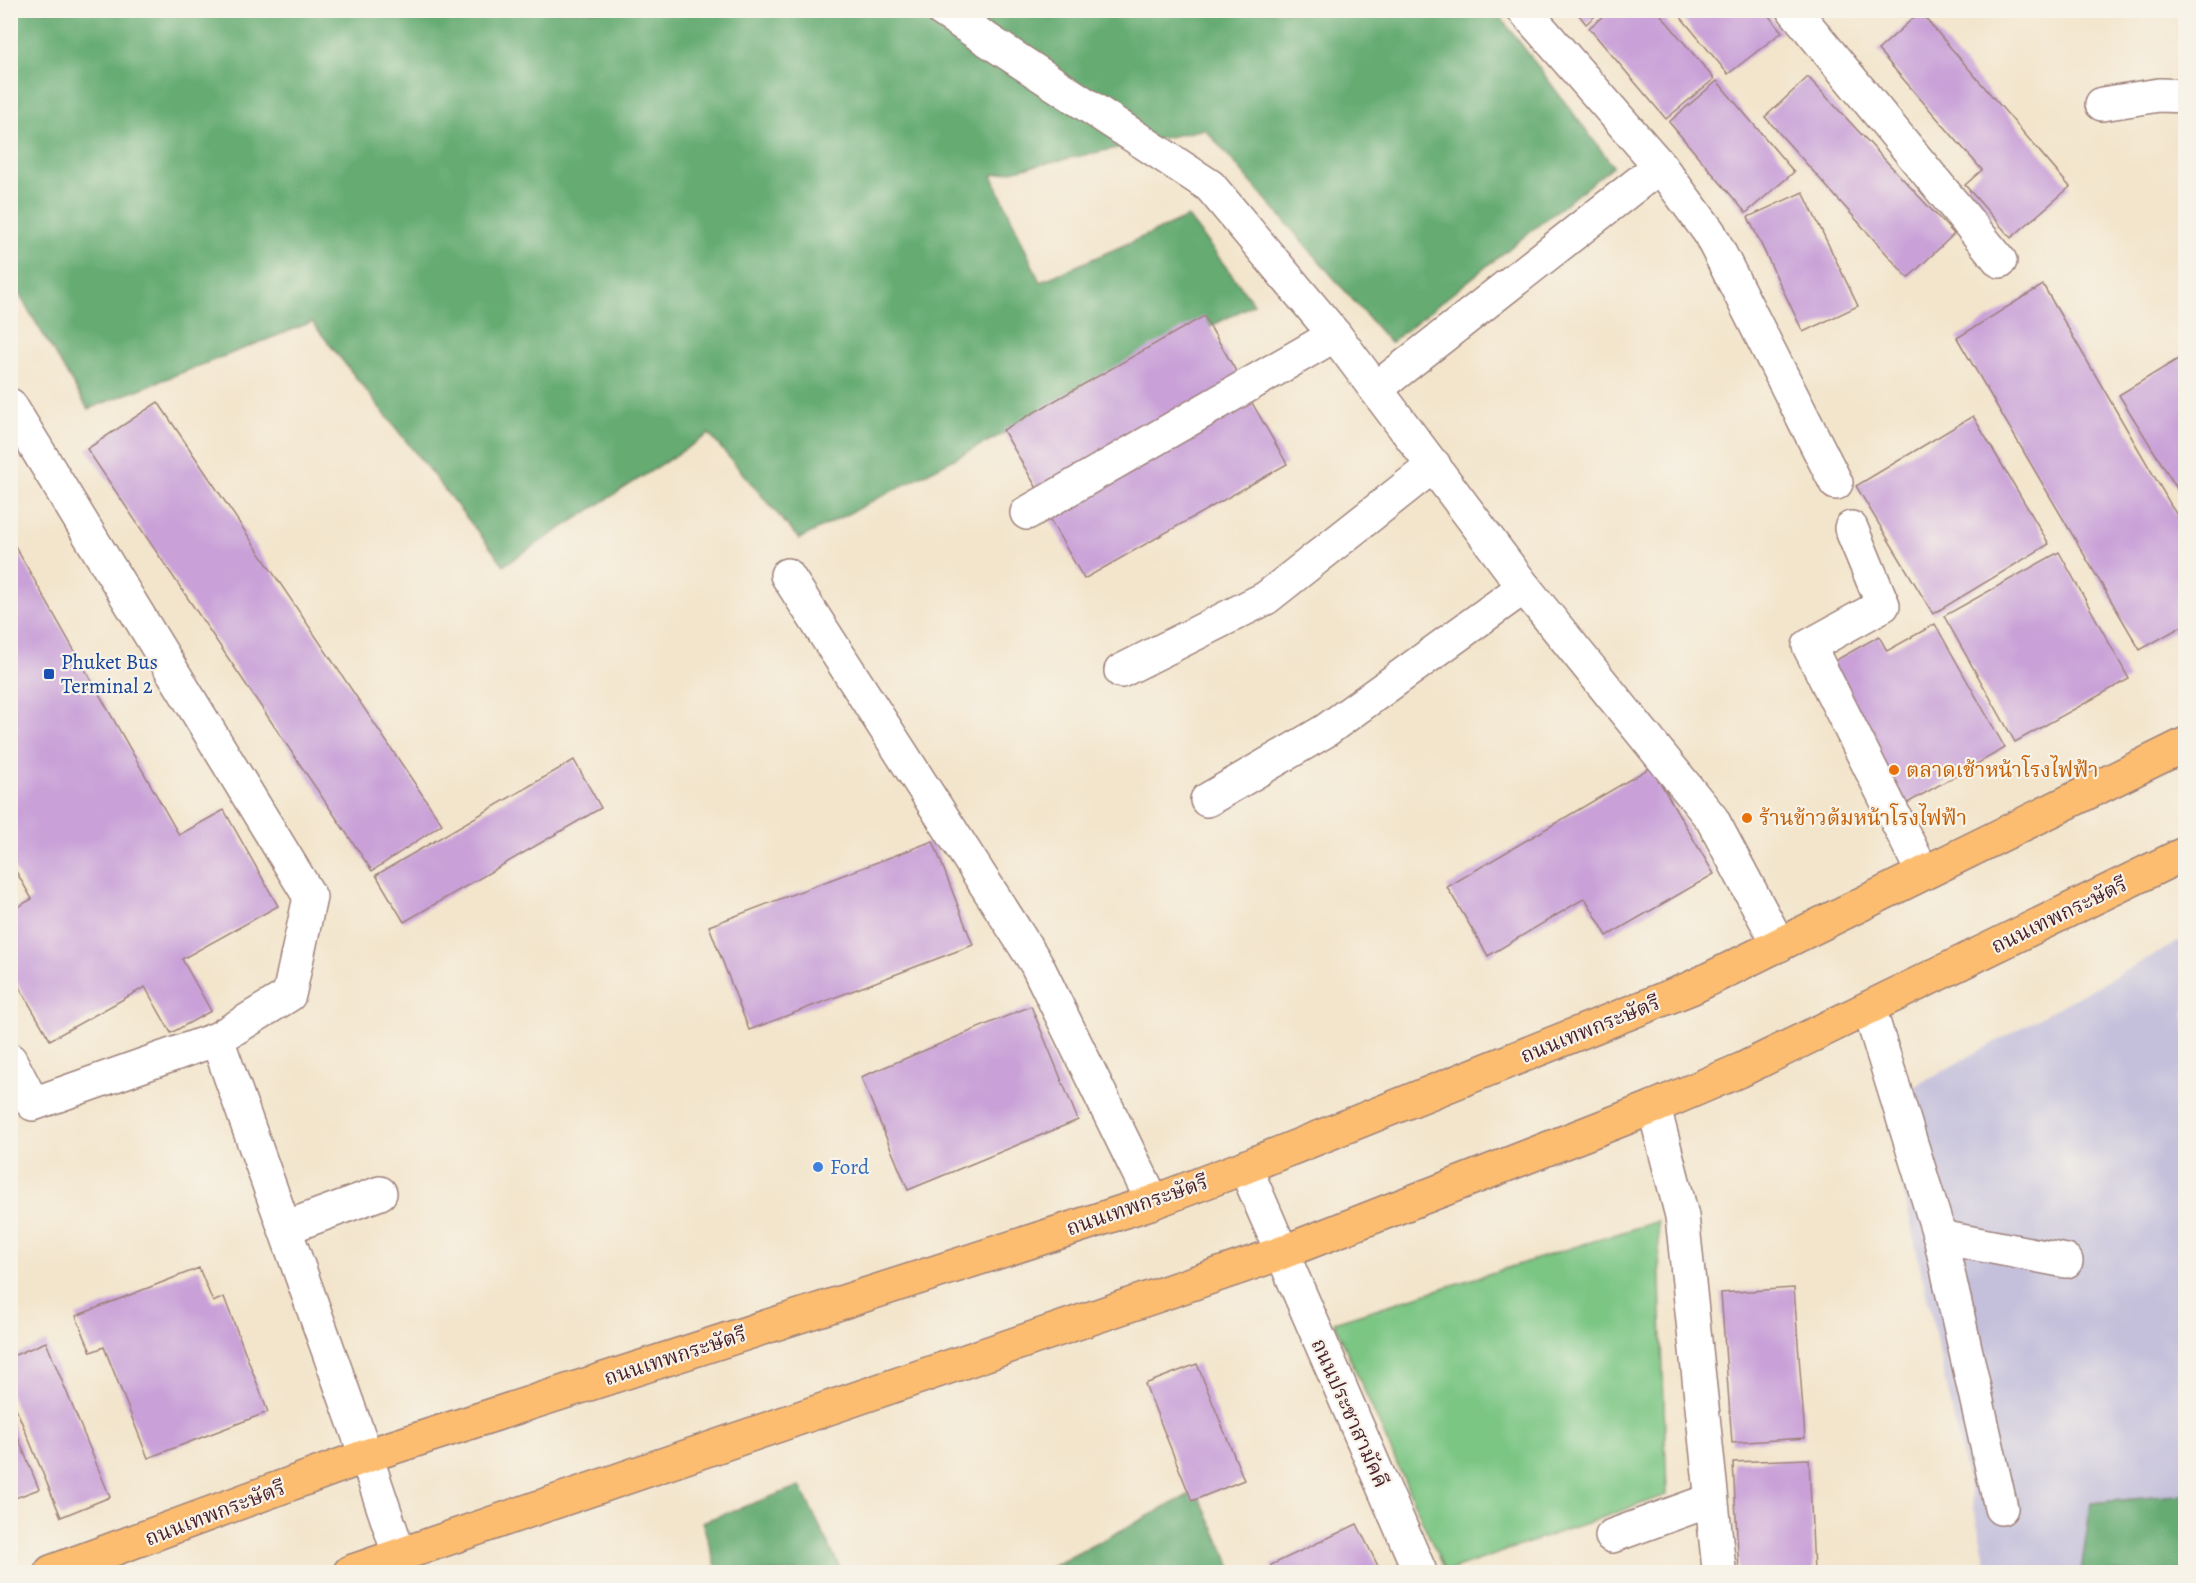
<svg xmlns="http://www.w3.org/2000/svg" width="2196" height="1583" viewBox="0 0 2196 1583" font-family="Alegreya,'Noto Serif Thai',serif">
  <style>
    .industrial { fill: #c4c0db }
    .green { fill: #7cc684; stroke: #637258; stroke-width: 1.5 }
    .forest { fill: #65ab72; stroke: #58654e; stroke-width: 1.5 }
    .building { fill: #c9a1d8 }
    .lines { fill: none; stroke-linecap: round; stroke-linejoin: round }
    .minor-casing { stroke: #9e827c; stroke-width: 36 }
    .major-casing { stroke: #9e827c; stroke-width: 36 }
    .minor { stroke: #fff; stroke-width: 33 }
    .major { stroke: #fcbd6f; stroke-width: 33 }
    .transit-dot { fill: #1a4fb4; stroke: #f7f3e8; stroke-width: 2 }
    .food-dot { fill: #e8710a; stroke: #f7f3e8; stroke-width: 2 }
    .shop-dot { fill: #3f7fe0; stroke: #f7f3e8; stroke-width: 2 }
    .labels { text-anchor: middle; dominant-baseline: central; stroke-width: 4.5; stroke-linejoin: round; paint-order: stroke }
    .transit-label { font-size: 21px; fill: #164399; stroke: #f7f3e8; text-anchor: start }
    .food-label { font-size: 21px; fill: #c56008; stroke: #f7f3e8; text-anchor: start }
    .street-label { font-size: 21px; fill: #4a1f2b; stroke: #f7f3e8 }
    .shop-label { font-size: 21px; fill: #366cbe; stroke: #f7f3e8; text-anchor: start }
  </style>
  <rect width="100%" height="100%" fill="#f7f3e8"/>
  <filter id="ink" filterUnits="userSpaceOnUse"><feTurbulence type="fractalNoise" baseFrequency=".0167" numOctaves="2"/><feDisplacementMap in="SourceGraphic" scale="12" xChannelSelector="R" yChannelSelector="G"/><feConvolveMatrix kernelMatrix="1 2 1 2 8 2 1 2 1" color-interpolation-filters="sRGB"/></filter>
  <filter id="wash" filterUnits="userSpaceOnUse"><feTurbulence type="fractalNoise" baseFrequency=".008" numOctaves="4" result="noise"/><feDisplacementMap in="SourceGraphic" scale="24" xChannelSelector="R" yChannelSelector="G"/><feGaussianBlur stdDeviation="1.35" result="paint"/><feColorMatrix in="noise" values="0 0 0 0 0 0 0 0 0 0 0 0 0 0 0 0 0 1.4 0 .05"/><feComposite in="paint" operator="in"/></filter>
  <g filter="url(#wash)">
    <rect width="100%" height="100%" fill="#f3e5cc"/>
    <polygon class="industrial" points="2185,938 2185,1494 2091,1503 2081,1572 1988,1572 1884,1103"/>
    <polygon class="green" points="1658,1221 1667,1495 1445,1572 1334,1322"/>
    <g class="forest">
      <polygon points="10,11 1496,11 1613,166 1390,343 1205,129 992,175 1040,282 1188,217 1254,304 799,539 709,434 504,565 312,322 88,409 11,281"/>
      <polygon points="800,1486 842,1572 718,1572 702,1522"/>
      <polygon points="1196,1491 1234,1572 1042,1572"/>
      <polygon points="2185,1494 2185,1572 2081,1572 2091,1503"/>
    </g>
    <g id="blocks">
      <g class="building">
        <polygon points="1575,10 1602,10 1586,24"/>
        <polygon points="1610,10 1657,10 1714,79 1666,119 1589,28"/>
        <polygon points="1675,10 1764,10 1782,32 1728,74"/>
        <polygon points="1920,12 2070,187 2011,238 1965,185 1982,170 1878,50"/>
        <polygon points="1808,77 1954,234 1908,278 1765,117"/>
        <polygon points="1717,81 1794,172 1746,213 1669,122"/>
        <polygon points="1803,192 1858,306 1803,332 1748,217"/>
        <polygon points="2043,285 2186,531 2186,624 2140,650 1957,338"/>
        <polygon points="1204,316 1240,378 1039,492 1003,430"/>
        <polygon points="2186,354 2186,503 2119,395"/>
        <polygon points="1251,401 1287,464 1084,579 1048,516"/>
        <polygon points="158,402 442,824 372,871 87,449"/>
        <polygon points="1973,416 2049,544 1933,614 1856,486"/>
        <polygon points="10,537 179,835 224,810 278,906 182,959 211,1011 171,1033 145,987 50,1040 10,971 10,911 32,899 10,861"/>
        <polygon points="2059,552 2129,679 2015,742 1944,616"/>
        <polygon points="1935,624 2005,748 1902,806 1824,667 1879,636 1887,651"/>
        <polygon points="574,760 601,808 404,922 376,875"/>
        <polygon points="1651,767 1714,874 1607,936 1585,898 1488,956 1447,887"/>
        <polygon points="933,841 973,945 749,1030 709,926"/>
        <polygon points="1031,1006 1078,1120 908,1190 861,1077"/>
        <polygon points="199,1268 213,1302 224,1297 268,1412 148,1458 104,1347 91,1352 76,1316"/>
        <polygon points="1794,1288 1805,1438 1732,1443 1721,1293"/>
        <polygon points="46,1342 110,1497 61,1517 10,1394 10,1357"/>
        <polygon points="1197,1364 1244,1480 1192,1501 1145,1384"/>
        <polygon points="10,1418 39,1489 10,1500"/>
        <polygon points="1809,1459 1814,1572 1739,1572 1733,1462"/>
        <polygon points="1357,1524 1381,1572 1274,1572 1271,1565"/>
      </g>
    </g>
  </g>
  <g filter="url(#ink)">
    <use href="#blocks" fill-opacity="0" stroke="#9e827c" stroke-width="1.5"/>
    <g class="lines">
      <defs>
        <g id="minor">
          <polyline points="942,10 1210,186 1335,335 1524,587 1712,819 1779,945"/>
          <polyline points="1524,10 1660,166 1709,232 1836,483"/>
          <polyline points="1794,10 2000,261"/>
          <polyline points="2102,104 2159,95 2186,96"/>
          <polyline points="1377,388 1660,166"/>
          <polyline points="10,405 310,897 289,995 217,1039 33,1104 10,1060"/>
          <polyline points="1027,513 1335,335"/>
          <polyline points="1851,528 1883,605 1809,646 1923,873"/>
          <polyline points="787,575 1036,963 1153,1202"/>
          <polyline points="1121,671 1266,598 1434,465"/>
          <polyline points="1207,800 1325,731 1524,587"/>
          <polyline points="1869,1008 1940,1237 2001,1508"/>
          <polyline points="217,1039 366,1456 399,1554"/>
          <polyline points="1654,1107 1682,1216 1719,1569"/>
          <polyline points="1245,1167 1420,1572"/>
          <polyline points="285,1228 380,1193"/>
          <polyline points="1940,1237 2066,1261"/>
          <polyline points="1612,1536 1711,1500"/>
        </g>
        <g id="major">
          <polyline points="51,1572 366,1456 1153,1202 1245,1167 1691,988 2186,744"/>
          <polyline points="350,1572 1281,1253 1654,1107 1743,1069 2186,853"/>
        </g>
      </defs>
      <use href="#minor" class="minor-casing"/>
      <use href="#major" class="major-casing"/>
      <use href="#minor" class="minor"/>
      <use href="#major" class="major"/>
    </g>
  </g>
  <rect class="transit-dot" x="43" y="668" width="12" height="12" rx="3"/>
  <g class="food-dot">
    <circle cx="1894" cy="770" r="6"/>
    <circle cx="1747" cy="818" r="6"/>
  </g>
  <circle class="shop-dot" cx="818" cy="1167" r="6"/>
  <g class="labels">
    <g class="transit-label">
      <text x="61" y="662">Phuket Bus<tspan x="61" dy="24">Terminal 2</tspan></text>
    </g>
    <g class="food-label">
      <text x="1906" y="770">ตลาดเช้าหน้าโรงไฟฟ้า</text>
      <text x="1759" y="818">ร้านข้าวต้มหน้าโรงไฟฟ้า</text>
    </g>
    <g class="street-label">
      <text transform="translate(2059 915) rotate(-26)">ถนนเทพกระษัตรี</text>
      <text transform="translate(1590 1029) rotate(-22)">ถนนเทพกระษัตรี</text>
      <text transform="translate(1137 1205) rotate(-19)">ถนนเทพกระษัตรี</text>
      <text transform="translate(675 1356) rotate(-18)">ถนนเทพกระษัตรี</text>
      <text transform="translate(1350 1413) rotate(66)">ถนนประชาสามัคคี</text>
      <text transform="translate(215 1513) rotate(-21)">ถนนเทพกระษัตรี</text>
    </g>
    <g class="shop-label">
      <text x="830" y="1167">Ford</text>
    </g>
  </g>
  <rect width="2196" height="1583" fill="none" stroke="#f7f3e8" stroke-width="36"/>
</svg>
